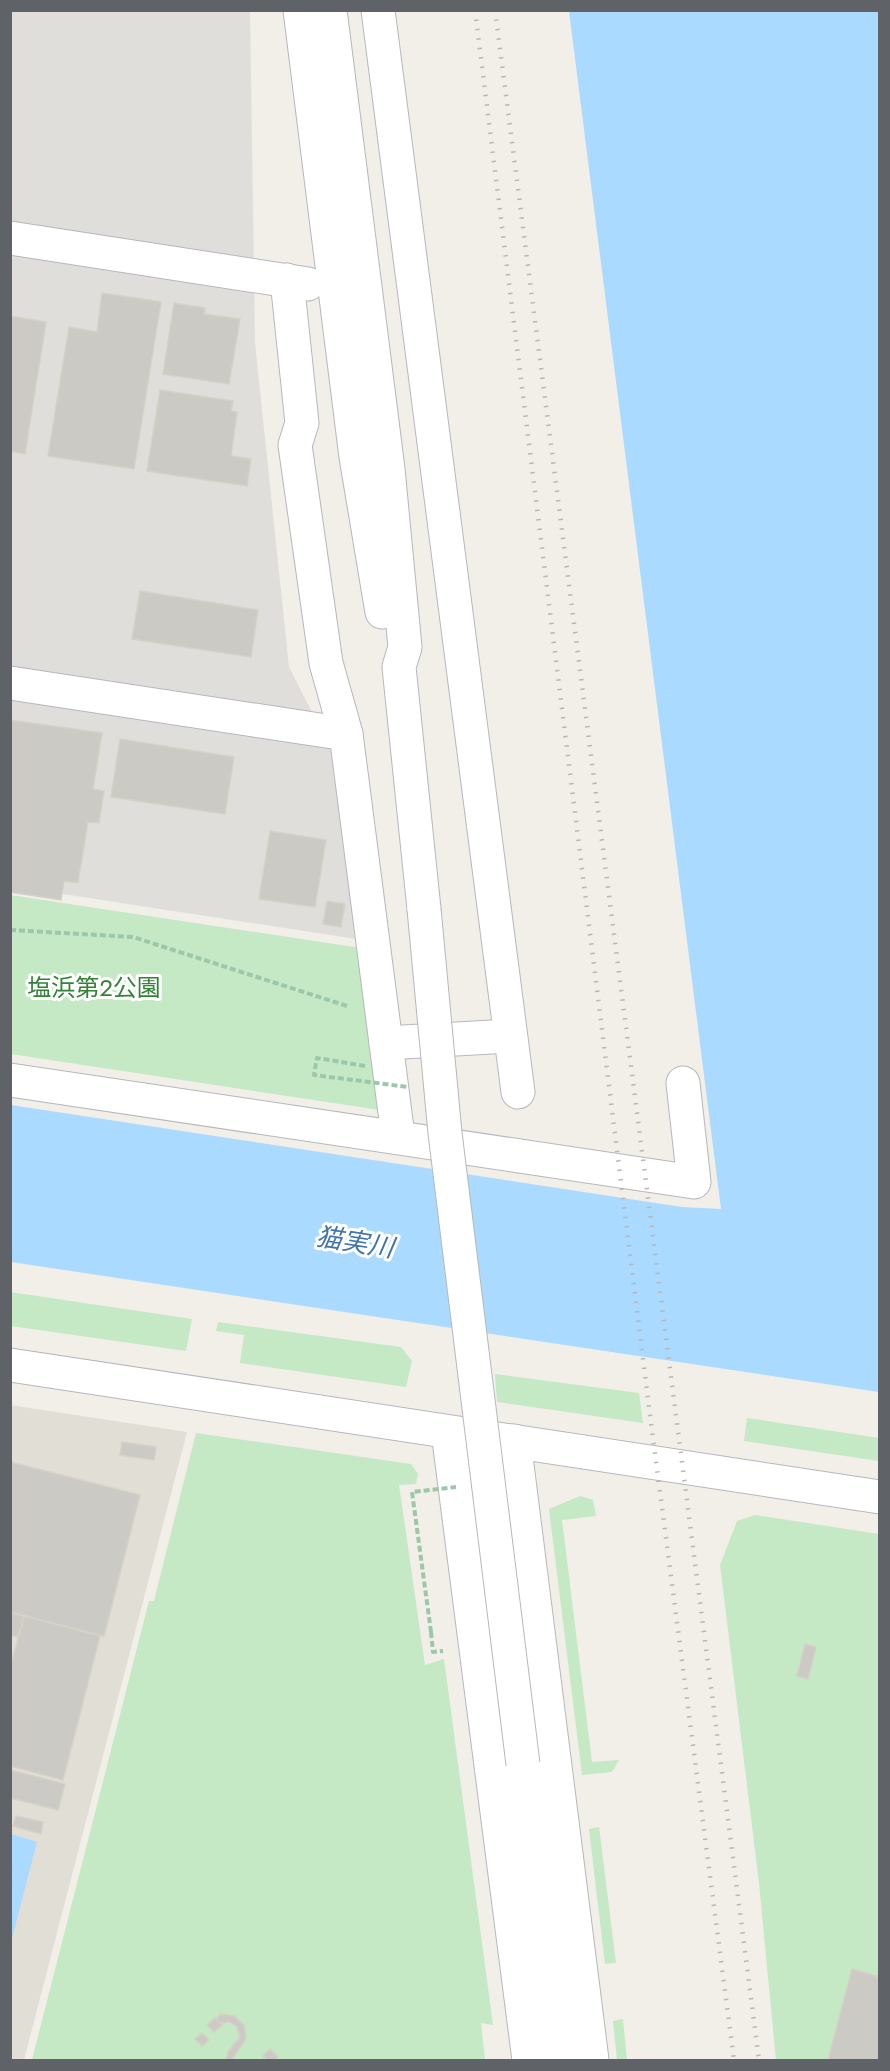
<svg xmlns="http://www.w3.org/2000/svg" width="890" height="2071" viewBox="0 0 890 2071" font-family="Jost,'Noto Sans JP',sans-serif">
  <style>
    .industrial { fill: #e0deda }
    .education { fill: #e1ded6 }
    .green { fill: #c5e8c5 }
    .water { fill: #aadaff }
    .building { fill: #cccac5; stroke: #d6d1c6; stroke-width: 1.5 }
    .lines { fill: none; stroke-linecap: round; stroke-linejoin: round }
    .minor-casing { stroke: #b5b8bc; stroke-width: 35 }
    .path { stroke: #9cc7a9; stroke-width: 4; stroke-dasharray: 6 3; stroke-linecap: butt }
    .minor { stroke: #fff; stroke-width: 33 }
    .rail { stroke: #b6b7b8; stroke-width: 4.5; stroke-dasharray: 1.5 8; stroke-linecap: butt }
    .minor-bridge-casing { stroke: #b5b8bc; stroke-width: 35; stroke-linecap: butt }
    .path-bridge { stroke: #9cc7a9; stroke-width: 4; stroke-dasharray: 6 3; stroke-linecap: butt }
    .minor-bridge { stroke: #fff; stroke-width: 33 }
    .labels { text-anchor: middle; dominant-baseline: central; stroke-width: 6; stroke-linejoin: round; paint-order: stroke }
    .park-label { font-size: 24px; fill: #348238; stroke: #fff }
    .water-label { font-size: 26px; font-style: italic; fill: #4174aa; stroke: #fff }
  </style>
  <rect width="100%" height="100%" fill="#f1efe8"/>
  <polygon class="industrial" points="10,11 250,11 255,343 289,667 333,754 356,939 11,886"/>
  <polygon class="education" points="10,1405 187,1432 24,2060 10,2060"/>
  <g class="green">
    <polygon points="10,895 361,948 380,1110 11,1054"/>
    <polygon points="10,1292 192,1319 186,1351 11,1326"/>
    <polygon points="218,1322 401,1347 412,1361 406,1387 240,1363 244,1335 216,1331"/>
    <polygon points="495,1374 639,1393 643,1423 497,1402"/>
    <polygon points="747,1418 879,1438 879,1461 744,1441"/>
    <polygon points="196,1433 411,1464 418,1474 416,1484 399,1485 425,1665 444,1659 493,2025 481,2023 485,2060 32,2060 149,1601 154,1601"/>
    <polygon points="580,1496 593,1500 596,1516 562,1520 592,1762 619,1760 612,1772 582,1775 549,1509"/>
    <polygon points="755,1515 879,1534 879,2060 776,2060 759,1883 720,1565 737,1521"/>
    <polygon points="599,1827 616,1963 605,1964 589,1829"/>
    <polygon points="623,2019 627,2060 617,2060 613,2021"/>
  </g>
  <g class="water">
    <polygon points="569,11 879,11 879,1392 11,1262 11,1105 682,1207 721,1209"/>
    <polygon points="11,1834 37,1842 11,1942 10,1834"/>
  </g>
  <g class="building">
    <polygon points="102,293 161,302 134,469 48,456 69,327 97,332"/>
    <polygon points="174,303 205,308 204,314 240,319 229,384 163,374"/>
    <polygon points="10,316 46,322 25,454 10,451"/>
    <polygon points="160,390 233,401 231,411 237,412 231,456 251,459 247,486 147,471"/>
    <polygon points="140,591 258,610 251,657 132,639"/>
    <polygon points="10,720 102,733 93,789 104,791 99,823 88,822 78,883 64,881 61,900 10,892"/>
    <polygon points="120,739 234,757 225,814 111,797"/>
    <polygon points="270,831 326,840 315,907 259,899"/>
    <polygon points="327,901 345,904 341,927 323,924"/>
    <polygon points="122,1442 156,1447 154,1460 120,1455"/>
    <polygon points="10,1462 140,1495 104,1636 10,1612"/>
    <polygon points="10,1613 24,1616 18,1637 10,1635"/>
    <polygon points="24,1616 100,1636 63,1780 10,1766 10,1669"/>
    <polygon points="805,1644 816,1647 808,1679 797,1676"/>
    <polygon points="10,1770 65,1784 58,1810 10,1798"/>
    <polygon points="16,1816 43,1822 41,1834 13,1826"/>
    <polygon points="852,1969 880,1977 880,2060 828,2060"/>
    <polygon points="221,2014 234,2016 244,2025 246,2038 232,2060 226,2060 228,2052 240,2037 237,2027 230,2022 221,2023 216,2019"/>
    <polygon points="215,2018 222,2025 214,2032 207,2025"/>
    <polygon points="202,2033 209,2040 202,2046 195,2039"/>
    <polygon points="270,2049 278,2057 275,2060 267,2060 263,2056"/>
  </g>
  <g class="lines">
    <defs>
      <g id="minor">
        <polyline points="300,10 356,457 382,612"/>
        <polyline points="330,10 388,469 405,647 399,667 424,909"/>
        <polyline points="378,10 518,1092"/>
        <polyline points="10,238 308,284"/>
        <polyline points="287,280 302,423 295,445 326,663 346,734 398,1136"/>
        <polyline points="10,683 346,734"/>
        <polyline points="386,1043 510,1036"/>
        <polyline points="10,1080 694,1182 683,1083"/>
        <polyline points="10,1365 880,1497"/>
        <polyline points="448,1432 529,2060"/>
        <polyline points="514,1441 592,2060"/>
        <polyline points="523,1764 560,2060"/>
      </g>
    </defs>
    <use href="#minor" class="minor-casing"/>
    <g class="path">
      <polyline points="10,930 133,937 347,1006"/>
      <polyline points="431,1632 433,1652 443,1651"/>
    </g>
    <use href="#minor" class="minor"/>
    <g class="rail">
      <polyline points="475,10 650,1415 734,2060"/>
      <polyline points="495,10 759,2060"/>
    </g>
    <defs>
      <polyline id="minor-bridge" points="424,909 445,1133 523,1764"/>
    </defs>
    <use href="#minor-bridge" class="minor-bridge-casing"/>
    <g class="path-bridge">
      <polyline points="365,1066 317,1058 314,1075 408,1087"/>
      <polyline points="431,1632 412,1492 456,1487"/>
    </g>
    <use href="#minor-bridge" class="minor-bridge"/>
  </g>
  <g class="labels">
    <g class="park-label">
      <text x="94" y="987">塩浜第2公園</text>
    </g>
    <g class="water-label">
      <text transform="translate(355 1242) rotate(9)">猫実川</text>
    </g>
  </g>
  <rect width="890" height="2071" fill="none" stroke="#5f6368" stroke-width="24"/>
</svg>
